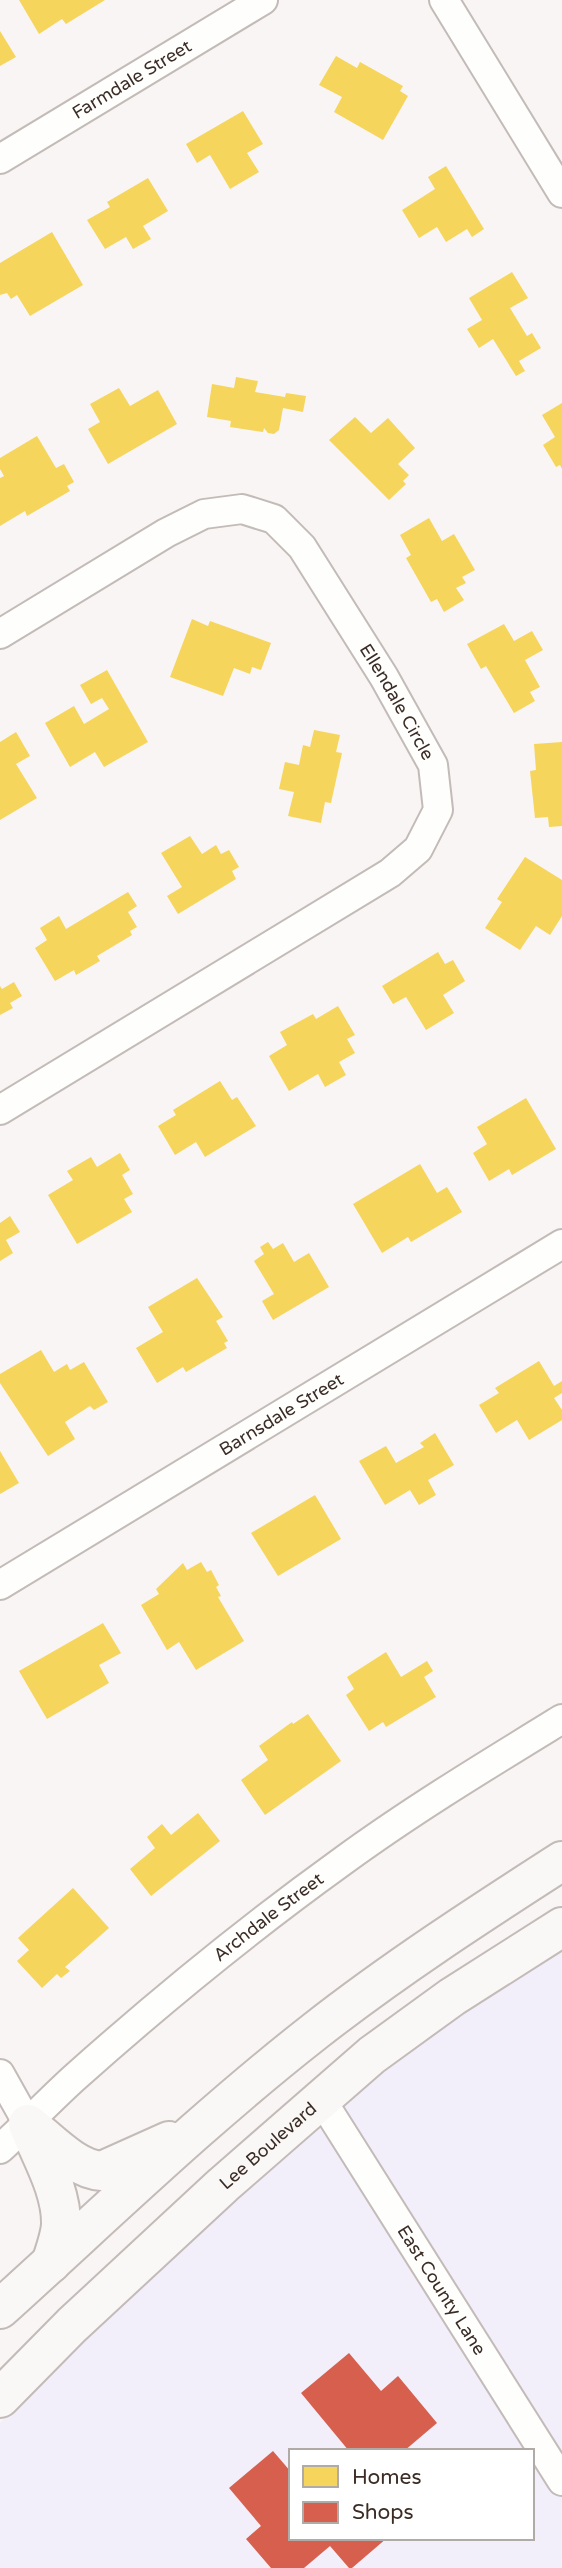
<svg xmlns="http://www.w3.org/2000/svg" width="562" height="2568" viewBox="0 0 562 2568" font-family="'Varela Round',sans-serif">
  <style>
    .commercial { fill: #f2eefa; fill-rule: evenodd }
    .homes { fill: #f6d55c }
    .shops { fill: #d6604d }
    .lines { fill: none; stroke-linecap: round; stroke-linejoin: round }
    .street-casing { stroke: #c3bbb8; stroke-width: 32 }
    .secondary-casing { stroke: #c3bbb8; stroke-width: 42 }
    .street { stroke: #fefefd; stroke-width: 28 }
    .secondary { stroke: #faf8f7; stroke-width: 38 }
    .labels { text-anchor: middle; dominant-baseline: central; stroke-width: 7; stroke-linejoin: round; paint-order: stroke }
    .street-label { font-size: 18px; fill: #3b2d26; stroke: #fff }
  </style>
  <rect width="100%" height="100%" fill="#f9f5f4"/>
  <path class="commercial" d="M562 1950V2568H0V2423L153 2271 383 2070 462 2012ZM291 2451H532V2538H291Z"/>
  <g class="homes">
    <polygon points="19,0 105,0 66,24 62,19 39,34"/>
    <polygon points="0,31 16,57 0,66"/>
    <polygon points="336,56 357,68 360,62 403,86 400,91 408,96 383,140 334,112 342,97 319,85"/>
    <polygon points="243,111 263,144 247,153 259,172 230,189 210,155 197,163 186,144"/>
    <polygon points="446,166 484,229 472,237 467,229 446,242 437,227 419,238 402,210 435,189 428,177"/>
    <polygon points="148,178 168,211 143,226 151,239 133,249 126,237 105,249 87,220 110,207 107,202"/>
    <polygon points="52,232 83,285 30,316 17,295 11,299 7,293 0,295 0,263"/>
    <polygon points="512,272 528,298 510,308 527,336 532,333 541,348 519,361 525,371 516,376 493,339 479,348 467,329 482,320 469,298"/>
    <polygon points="236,377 258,381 255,392 285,397 286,393 306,396 303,412 283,408 279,430 274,434 268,433 264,428 263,432 230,427 231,421 207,417 212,384 234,388"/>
    <polygon points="119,388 130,406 158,390 177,424 108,464 88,429 100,422 90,404"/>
    <polygon points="562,403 562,469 560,465 556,467 543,445 555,437 542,415"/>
    <polygon points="355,417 371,433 388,418 415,448 398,464 409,475 403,481 406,484 389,500 329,440"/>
    <polygon points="37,436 56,468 64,464 74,482 67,486 70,491 27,516 25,511 0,526 0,478 4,476 0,469 0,458"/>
    <polygon points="429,518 442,541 454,534 475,570 462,577 466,583 456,588 464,600 444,612 437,599 431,602 406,558 411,555 400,535"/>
    <polygon points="192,619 208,626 210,621 271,643 261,670 252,667 250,674 234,668 223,696 170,677"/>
    <polygon points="504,624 514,641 532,631 543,650 525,660 540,687 530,692 535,701 514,713 486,666 481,669 467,644"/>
    <polygon points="107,670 148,742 104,767 95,752 70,767 45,723 74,706 84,724 109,709 102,698 91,704 80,685"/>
    <polygon points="314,730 340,735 336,752 342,753 331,803 325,802 321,823 288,816 294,792 279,789 285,762 299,765 303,745 310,747"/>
    <polygon points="16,732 30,756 16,764 37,798 0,820 0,742"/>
    <polygon points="562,742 562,826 549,827 548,817 535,818 530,771 536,770 534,744"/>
    <polygon points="190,836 202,854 216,845 221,854 229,850 239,867 232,871 236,879 178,914 167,896 182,887 161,853"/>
    <polygon points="525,857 562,880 562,916 550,935 536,926 520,950 485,928 502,902 497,899"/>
    <polygon points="128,892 137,906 128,912 137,927 130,931 132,935 97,956 100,961 76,975 74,970 55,981 35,948 47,940 40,928 59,916 66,929"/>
    <polygon points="438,952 445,964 453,960 465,981 443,995 454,1013 426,1030 406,997 393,1004 382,986"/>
    <polygon points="14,982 22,996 10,1003 13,1008 0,1015 0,986 2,989"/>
    <polygon points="338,1006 355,1035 347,1039 355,1053 339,1062 346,1075 325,1087 318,1074 289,1091 269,1056 287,1045 280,1032 313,1014 316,1019"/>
    <polygon points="220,1081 232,1100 237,1097 256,1126 205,1157 196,1142 175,1155 158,1126 176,1115 173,1110"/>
    <polygon points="526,1098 556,1149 512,1175 509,1169 489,1181 473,1153 487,1144 477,1127"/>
    <polygon points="120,1153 130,1170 122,1175 133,1194 124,1199 132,1212 77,1244 48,1195 73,1180 67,1171 91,1157 97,1167"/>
    <polygon points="420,1164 437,1193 447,1187 462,1212 411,1242 408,1237 382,1253 353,1204"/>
    <polygon points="10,1216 20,1232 6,1240 13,1253 0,1261 0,1223"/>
    <polygon points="268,1242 273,1249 283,1243 294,1262 309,1253 329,1287 273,1320 262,1301 274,1294 254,1261 264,1254 260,1247"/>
    <polygon points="197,1278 223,1317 216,1321 228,1341 224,1343 227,1348 186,1372 183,1367 157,1383 136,1348 163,1332 148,1307"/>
    <polygon points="41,1350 54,1372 67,1364 70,1370 84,1362 108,1402 94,1410 90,1406 65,1422 75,1439 48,1456 0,1383 0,1374"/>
    <polygon points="539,1361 554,1386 562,1381 562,1393 554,1398 562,1410 562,1420 529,1440 517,1420 496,1433 479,1405 499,1393 495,1388"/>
    <polygon points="435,1433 454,1465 428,1480 436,1495 419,1505 410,1490 385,1505 359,1461 386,1446 396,1463 424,1447 420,1443"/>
    <polygon points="0,1451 19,1483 0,1494"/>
    <polygon points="315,1495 341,1539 278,1576 251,1533"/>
    <polygon points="201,1562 207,1572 211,1570 219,1585 216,1587 221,1596 218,1597 244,1641 196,1670 179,1642 167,1650 141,1605 159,1594 156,1589 183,1563 187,1570"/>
    <polygon points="103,1623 121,1653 99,1665 109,1683 47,1719 19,1671"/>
    <polygon points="386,1652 401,1677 427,1661 433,1671 424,1677 436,1697 386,1727 383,1722 369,1731 346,1695 354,1689 347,1677"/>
    <polygon points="308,1714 341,1761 265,1815 241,1780 268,1760 259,1746 292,1722 293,1724"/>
    <polygon points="198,1813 220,1841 151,1896 130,1869 155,1848 147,1837 162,1824 171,1835"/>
    <polygon points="73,1888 109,1928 65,1967 70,1971 61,1978 57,1974 42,1988 17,1961 29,1950 18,1938"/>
  </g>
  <g class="shops">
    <polygon points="349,2353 381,2391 398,2376 437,2423 404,2451 349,2451 301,2393"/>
    <polygon points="273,2451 291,2472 291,2538 387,2538 352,2568 349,2568 330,2546 304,2568 271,2568 246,2539 261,2526 229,2488"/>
  </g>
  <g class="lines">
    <defs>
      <g id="street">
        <polyline points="444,0 562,193"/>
        <path id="s1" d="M0 159 263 0"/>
        <path id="s2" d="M0 634 166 533 204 514 242 509 274 519 302 547 384 677 433 765 438 810 418 849 390 873 0 1110"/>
        <path id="s3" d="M0 1585 562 1244"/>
        <polyline points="0,2074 28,2124"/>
        <path id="s4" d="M321 2099 562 2481"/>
        <path id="s5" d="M0 2149C25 2126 48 2102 73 2079 158 2003 247 1930 340 1863 411 1811 487 1765 562 1719"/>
      </g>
      <g id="secondary">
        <path d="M28 2124C49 2140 74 2169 102 2171L169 2141"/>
        <path d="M30 2129C42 2158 62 2192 61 2225 60 2237 55 2251 51 2263"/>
        <path d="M0 2309C103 2216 204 2118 314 2032 393 1970 478 1915 562 1861"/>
        <path id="s6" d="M0 2398 72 2325 223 2185 372 2055 452 1997 562 1927"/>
      </g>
    </defs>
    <use href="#street" class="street-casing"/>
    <use href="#secondary" class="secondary-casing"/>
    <use href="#street" class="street"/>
    <use href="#secondary" class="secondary"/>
  </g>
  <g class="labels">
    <g class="street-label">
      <text stroke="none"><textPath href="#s1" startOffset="154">Farmdale Street</textPath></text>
      <text stroke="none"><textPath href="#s2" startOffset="530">Ellendale Circle</textPath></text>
      <text stroke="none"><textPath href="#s3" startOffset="329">Barnsdale Street</textPath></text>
      <text stroke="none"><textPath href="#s5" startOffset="355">Archdale Street</textPath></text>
      <text stroke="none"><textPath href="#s6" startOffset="368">Lee Boulevard</textPath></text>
      <text stroke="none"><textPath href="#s4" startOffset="226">East County Lane</textPath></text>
    </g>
  </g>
  <rect x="289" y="2449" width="245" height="91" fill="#ffffff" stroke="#b1aba8" stroke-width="2"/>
  <rect x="303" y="2466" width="35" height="21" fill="#f6d55c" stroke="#b1aba8" stroke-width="2"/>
  <text x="352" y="2484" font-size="21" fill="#3b2d26">Homes</text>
  <rect x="303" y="2502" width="35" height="21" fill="#d6604d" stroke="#b1aba8" stroke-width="2"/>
  <text x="352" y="2519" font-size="21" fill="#3b2d26">Shops</text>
</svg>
